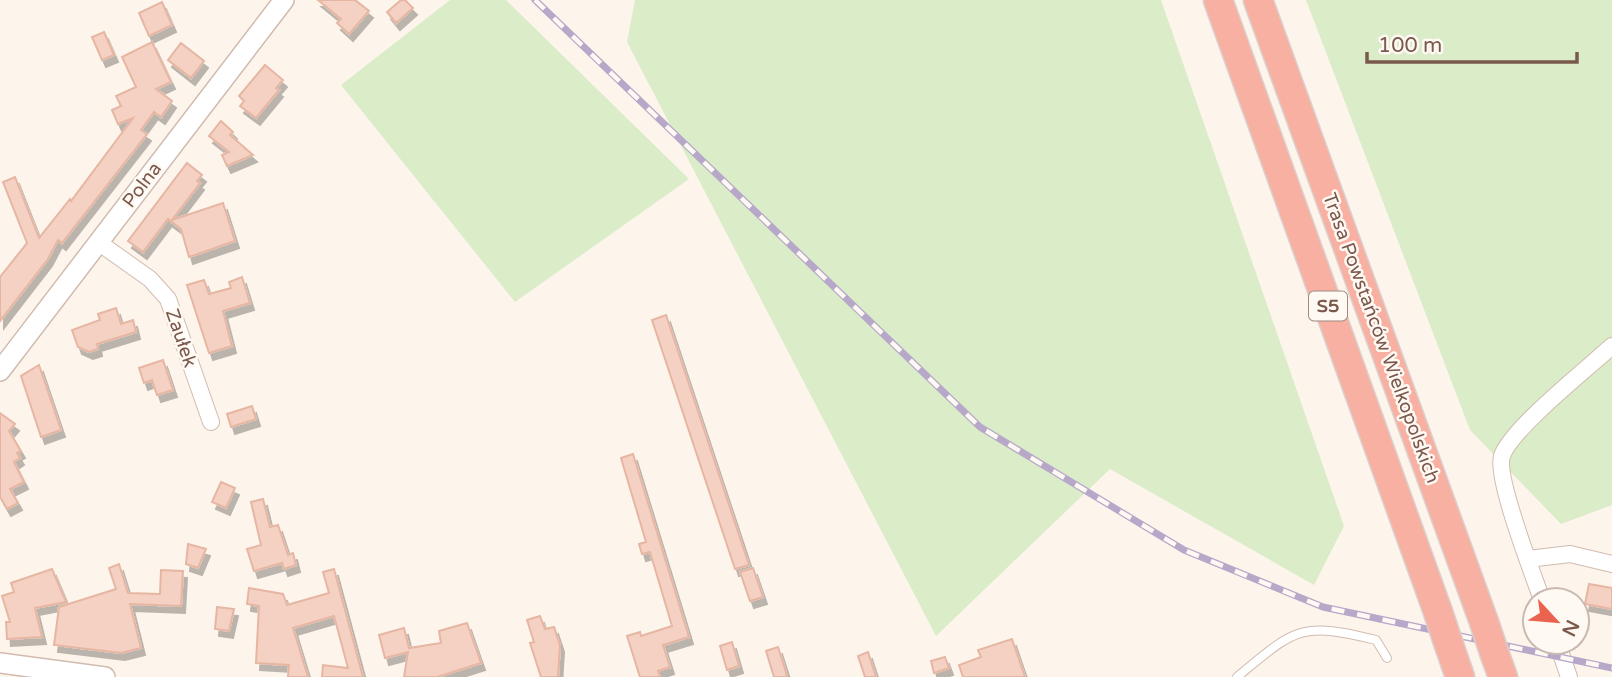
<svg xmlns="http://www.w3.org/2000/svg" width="1612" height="677" viewBox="0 0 1612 677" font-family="'Varela Round',sans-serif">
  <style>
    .green { fill: #daecc8 }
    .building { fill: #f4d1c2; stroke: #e7b6a2; stroke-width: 2; filter: url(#shadow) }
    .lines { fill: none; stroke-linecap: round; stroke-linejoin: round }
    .service-casing { stroke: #d1bbaf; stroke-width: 10 }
    .minor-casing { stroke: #d1bbaf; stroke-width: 18 }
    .tertiary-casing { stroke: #d1bbaf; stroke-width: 22 }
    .motorway-casing { stroke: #dad0cd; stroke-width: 31 }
    .service { stroke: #fff; stroke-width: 8 }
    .minor { stroke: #fff; stroke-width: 16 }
    .tertiary { stroke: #fff; stroke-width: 19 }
    .motorway { stroke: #f8b0a2; stroke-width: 28 }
    .rail-casing { stroke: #b7a7c9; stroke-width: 7 }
    .rail { stroke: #fff9f3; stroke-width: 4.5; stroke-dasharray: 13; stroke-linecap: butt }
    .motorway-bridge-casing { stroke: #dad0cd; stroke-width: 31; stroke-linecap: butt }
    .motorway-bridge { stroke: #f8b0a2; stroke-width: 28 }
    .labels { text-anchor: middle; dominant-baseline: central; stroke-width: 5; stroke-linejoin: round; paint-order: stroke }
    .shield { fill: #fff9f3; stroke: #a2887e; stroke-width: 2 }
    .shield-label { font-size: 18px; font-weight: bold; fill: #7a584c }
    .street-label { font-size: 19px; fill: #7a584c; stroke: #fff9f3 }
  </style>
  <defs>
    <filter id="shadow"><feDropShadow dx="4" dy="7" stdDeviation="0" flood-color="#0004"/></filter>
  </defs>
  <rect width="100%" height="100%" fill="#fdf5ec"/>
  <g class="green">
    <polygon points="450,0 506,0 689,179 515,302 341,85"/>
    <polygon points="635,0 1161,0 1344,526 1314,585 1110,469 936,636 627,42"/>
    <polygon points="1306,0 1612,0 1612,505 1561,524 1470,430"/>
  </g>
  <g class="building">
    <polygon points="318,0 355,0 369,11 349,34 337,23 341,19"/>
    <polygon points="401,0 405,0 413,8 396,23 387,12"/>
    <polygon points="162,2 172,25 149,36 139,13"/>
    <polygon points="104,32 114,55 102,60 92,37"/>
    <polygon points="152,42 171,82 156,89 172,101 161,117 154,112 141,130 147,134 62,243 58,240 48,259 0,321 0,277 27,243 3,182 15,177 39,238 70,199 71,201 133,118 118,124 112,110 121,106 116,96 136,87 122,57"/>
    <polygon points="181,43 204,61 191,78 168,60"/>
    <polygon points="265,65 283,80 276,88 279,90 256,118 240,106 244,101 239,96"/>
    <polygon points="221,121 233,132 230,135 253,155 227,166 222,155 229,152 209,136"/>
    <polygon points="187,163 202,175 197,181 200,183 172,220 223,203 235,241 189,257 181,229 168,219 143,252 128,241"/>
    <polygon points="242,277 250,303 223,311 232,346 209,353 187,285 204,280 209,294 231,288 229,282"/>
    <polygon points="116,308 121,324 133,320 136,332 97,344 98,349 89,352 78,347 72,330 100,320 98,314"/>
    <polygon points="666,315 749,565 735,569 652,320"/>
    <polygon points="163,360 173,390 157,395 152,380 144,383 139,368"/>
    <polygon points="39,365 61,430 41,437 21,376"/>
    <polygon points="252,406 256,419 231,427 227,414"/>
    <polygon points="0,413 15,424 9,431 21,451 17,453 20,458 14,462 24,482 10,489 18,503 7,509 0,497"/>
    <polygon points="633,454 689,637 663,645 670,667 658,671 660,677 640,677 627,636 640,632 641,636 672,626 650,552 642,554 639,544 646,542 621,458"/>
    <polygon points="221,482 235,488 226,508 212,502"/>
    <polygon points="263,499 270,527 278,525 288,555 293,553 296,565 284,569 282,563 254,571 247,549 261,545 251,502"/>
    <polygon points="188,544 206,549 198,568 186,564"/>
    <polygon points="119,564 128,593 160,594 161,570 183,571 181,606 130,604 141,648 121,653 54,645 59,607 116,589 109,568"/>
    <polygon points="753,568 763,597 750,601 740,572"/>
    <polygon points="52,569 66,602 35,608 42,637 7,639 6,622 10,622 2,596 14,592 11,583"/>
    <polygon points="334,569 363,677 322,677 323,665 348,668 334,616 293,628 308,677 288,677 289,665 256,663 259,606 247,604 249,588 283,594 287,605 329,593 323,572"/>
    <polygon points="1589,584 1612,588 1612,609 1585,604"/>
    <polygon points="217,607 234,609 229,631 215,629"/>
    <polygon points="540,616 545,629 554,627 560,645 558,677 541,677 530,643 534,642 527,620"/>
    <polygon points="467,623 481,663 437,677 404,677 408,652 385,658 379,635 404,628 409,648 441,643 439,631"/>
    <polygon points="1012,639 1025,677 963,677 959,665 981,657 978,650"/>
    <polygon points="732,642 739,666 727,670 720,646"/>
    <polygon points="778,647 785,669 787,677 774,677 766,651"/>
    <polygon points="868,652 876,677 865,677 858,656"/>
    <polygon points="945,657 949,668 934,673 931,661"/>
  </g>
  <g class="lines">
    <defs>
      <path id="service" d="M1237 677C1295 629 1300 621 1376 640L1387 658"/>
      <g id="minor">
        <polyline points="98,242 150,279 168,299 211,422"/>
        <polyline points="1528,559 1570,554 1612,564"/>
        <path d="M1542 600C1533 574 1495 477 1502 456 1511 429 1588 368 1612 346"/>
        <polyline points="1557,642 1569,677"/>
      </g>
      <g id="tertiary">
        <polyline points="0,371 284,0"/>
        <polyline points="0,663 105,677"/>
      </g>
      <g id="motorway">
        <polyline points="1218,0 1438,612"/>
        <polyline points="1258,0 1484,622"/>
        <polyline points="1449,645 1460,677"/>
        <polyline points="1495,655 1503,677"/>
      </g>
    </defs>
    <use href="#service" class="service-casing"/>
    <use href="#minor" class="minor-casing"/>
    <use href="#tertiary" class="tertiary-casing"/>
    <use href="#motorway" class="motorway-casing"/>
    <use href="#service" class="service"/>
    <use href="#minor" class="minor"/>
    <use href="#tertiary" class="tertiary"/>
    <use href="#motorway" class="motorway"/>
    <defs>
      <polyline id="rail" points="535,0 980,427 1184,550 1323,607 1612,668"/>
    </defs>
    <use href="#rail" class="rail-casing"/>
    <use href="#rail" class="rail"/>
    <defs>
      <g id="motorway-bridge">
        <polyline points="1438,612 1449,645"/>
        <polyline points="1484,622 1495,655"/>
      </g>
    </defs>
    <use href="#motorway-bridge" class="motorway-bridge-casing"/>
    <use href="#motorway-bridge" class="motorway-bridge"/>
  </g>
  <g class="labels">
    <rect class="shield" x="1309" y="291.5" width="38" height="29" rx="5"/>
    <g class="shield-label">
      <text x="1328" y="306">S5</text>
    </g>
    <g class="street-label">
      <text transform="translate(142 185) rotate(-53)">Polna</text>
      <text transform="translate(181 338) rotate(71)">Zaułek</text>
      <text transform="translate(1381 338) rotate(70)">Trasa Powstańców Wielkopolskich</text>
    </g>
  </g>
  <g transform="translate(1556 621) rotate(116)"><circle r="33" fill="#fff9f3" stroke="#cab9b0" stroke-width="2"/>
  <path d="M0-5L12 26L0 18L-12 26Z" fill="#e9634f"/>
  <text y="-10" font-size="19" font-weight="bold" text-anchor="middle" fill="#7a584c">N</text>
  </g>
  <path d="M1367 52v10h210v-10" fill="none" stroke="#7a584c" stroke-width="3.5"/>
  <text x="1378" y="52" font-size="21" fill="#7a584c" stroke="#fff9f3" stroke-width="5" paint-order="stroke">100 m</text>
</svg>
